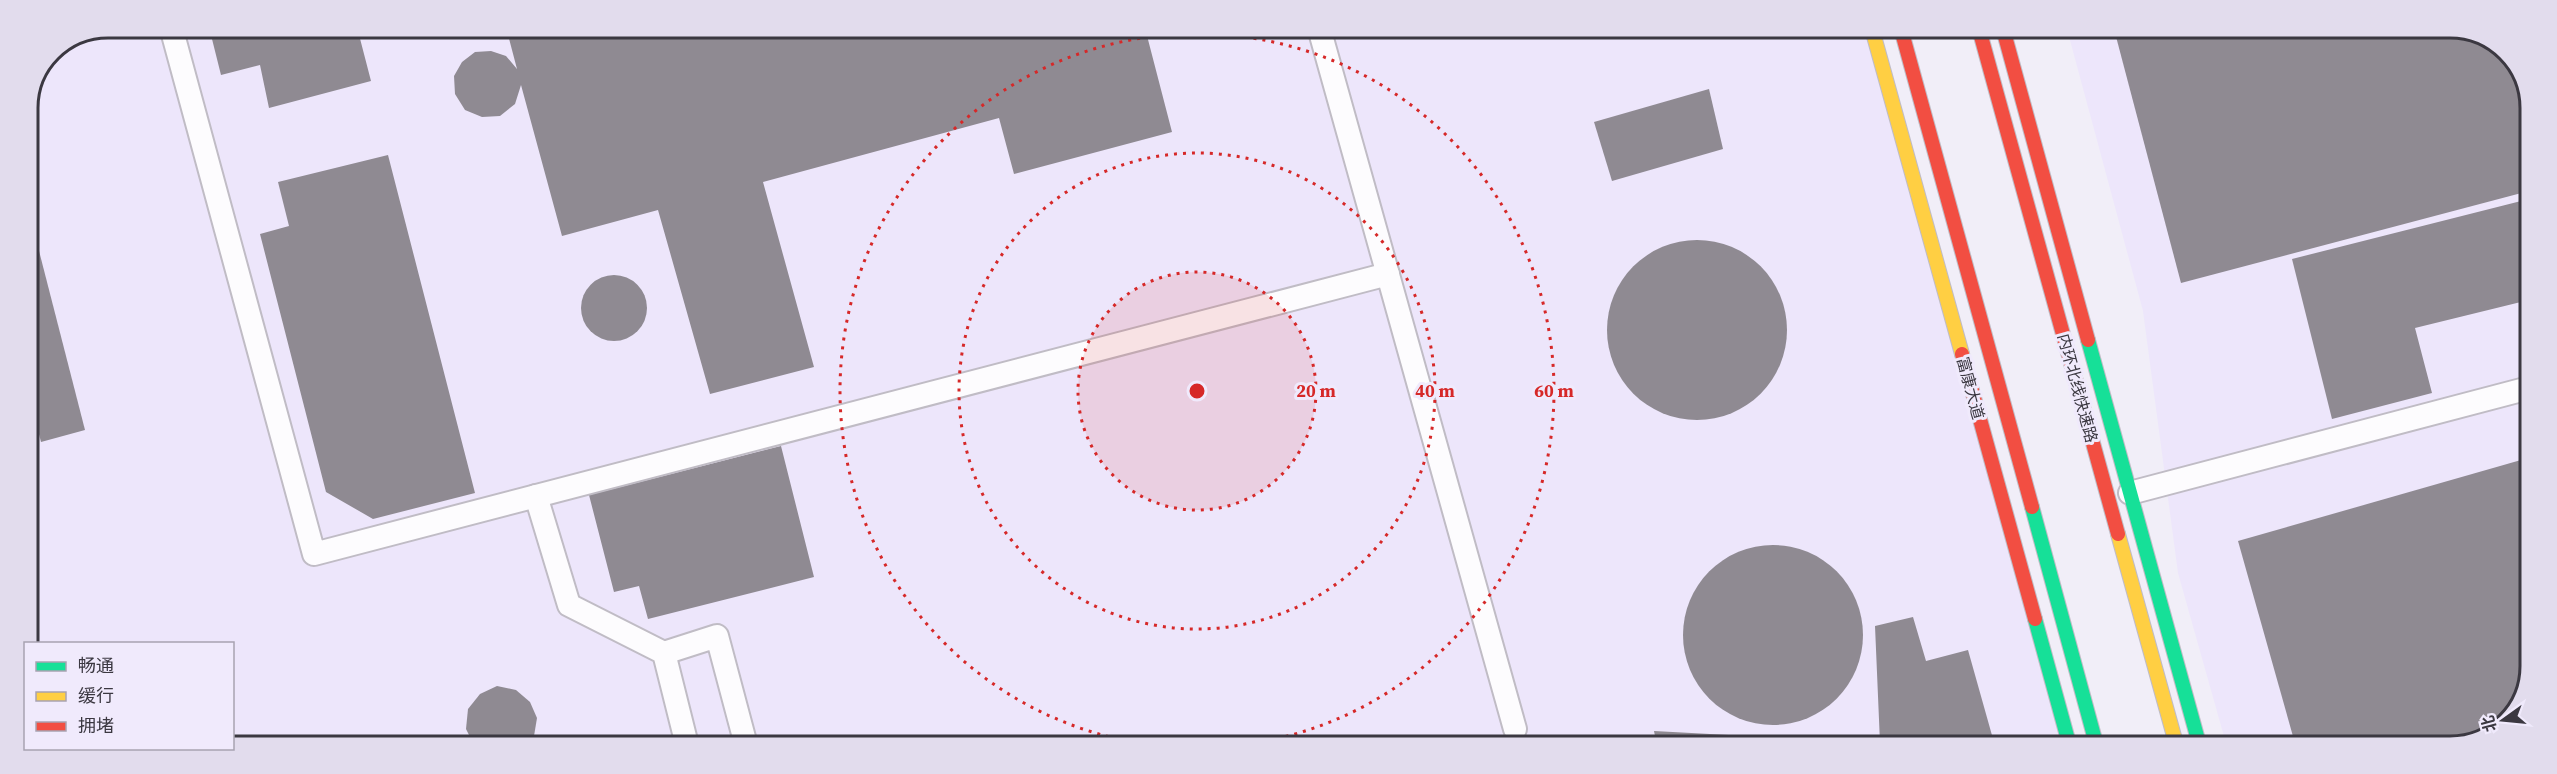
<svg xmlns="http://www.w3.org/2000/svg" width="2557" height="774" viewBox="0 0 2557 774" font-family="'Source Serif 4','Noto Sans SC',serif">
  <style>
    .built { fill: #ede6fb }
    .building { fill: #8f8a92 }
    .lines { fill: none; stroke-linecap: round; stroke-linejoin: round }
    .lane-casing { stroke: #c0bcc5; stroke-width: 26 }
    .fast-casing { stroke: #c0bcc5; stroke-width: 16 }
    .slow-casing { stroke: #c0bcc5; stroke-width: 16 }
    .jam-casing { stroke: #c0bcc5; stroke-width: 16 }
    .lane { stroke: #fdfcfe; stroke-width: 22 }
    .fast { stroke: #16e098; stroke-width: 14 }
    .slow { stroke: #ffcf43; stroke-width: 14 }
    .jam { stroke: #f24e42; stroke-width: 14 }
    .ring { fill: none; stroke: #d62828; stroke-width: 3; stroke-dasharray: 3 6 }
    .labels { text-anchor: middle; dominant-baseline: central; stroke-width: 6; stroke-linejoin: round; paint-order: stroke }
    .street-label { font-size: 16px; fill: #3b3841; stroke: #f0eafc }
    .rim { fill: none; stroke: #3b3841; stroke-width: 3 }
    .centre { fill: #d62828; stroke: #f0eafc; stroke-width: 3 }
    .ring-label { font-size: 18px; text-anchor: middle; font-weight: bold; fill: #d62828; stroke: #f0eafc; stroke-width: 6; stroke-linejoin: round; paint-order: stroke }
  </style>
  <rect width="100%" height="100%" fill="#f1eef8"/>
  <g class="built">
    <polygon points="107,27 1872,29 2070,747 233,744 232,644 27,643 27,107 51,50"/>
    <polygon points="2067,29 2471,30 2513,58 2530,102 2527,688 2499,730 2450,747 2227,747 2178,573 2143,311"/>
  </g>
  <g class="building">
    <polygon points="209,27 357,27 371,81 269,108 260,65 221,75"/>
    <polygon points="506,27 1145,28 1172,132 1014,174 999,118 763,182 814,367 710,394 658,210 562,236 521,85 515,104 500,116 482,117 465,110 455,94 454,76 462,62 475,52 491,51 506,56 517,69"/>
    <polygon points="2114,29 2471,30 2513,58 2530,102 2529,191 2181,283"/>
    <polygon points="1709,89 1723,149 1612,181 1594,122"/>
    <polygon points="388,155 475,493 373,519 326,492 260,234 289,226 278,182"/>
    <polygon points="2529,199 2529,300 2415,328 2432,393 2332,419 2292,259"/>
    <polygon points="28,208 85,430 41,442 27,388"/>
    <circle cx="1697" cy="330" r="90"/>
    <circle cx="614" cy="308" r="33"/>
    <polygon points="781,446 814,577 648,619 639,586 614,592 589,495"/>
    <polygon points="2528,458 2527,688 2499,730 2450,747 2296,747 2238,541"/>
    <circle cx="1773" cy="635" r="90"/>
    <polygon points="1913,617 1926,661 1968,650 1995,746 1657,746 1654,731 1880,743 1875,626"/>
    <polygon points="497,686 516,690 530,702 537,718 534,736 527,745 474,745 466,729 468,709 480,694"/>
  </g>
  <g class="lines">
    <defs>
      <g id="lane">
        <polyline points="171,27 314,554 1388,274"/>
        <polyline points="1319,28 1515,729"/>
        <polyline points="2130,493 2529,388"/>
        <polyline points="536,496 569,605 664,653 687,745"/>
        <polyline points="664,653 717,636 746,745"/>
      </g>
      <g id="fast">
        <polyline points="2088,340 2200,747"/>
        <polyline points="2032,507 2097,747"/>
        <polyline points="2035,619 2070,747"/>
      </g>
      <g id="slow">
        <polyline points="1872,29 1962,354"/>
        <polyline points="2118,534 2177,747"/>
      </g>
      <g id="jam">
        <polyline points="1901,29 2032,507"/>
        <polyline points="1979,29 2118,534"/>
        <polyline points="2003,29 2088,340"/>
        <polyline points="1962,354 2035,619"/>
      </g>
    </defs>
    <use href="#lane" class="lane-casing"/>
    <use href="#fast" class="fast-casing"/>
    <use href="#slow" class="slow-casing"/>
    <use href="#jam" class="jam-casing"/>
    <use href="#lane" class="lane"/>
    <use href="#fast" class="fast"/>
    <use href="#slow" class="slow"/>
    <use href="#jam" class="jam"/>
  </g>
  <circle cx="1197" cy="391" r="119" fill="#d62828" fill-opacity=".12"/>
  <g class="ring">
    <circle cx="1197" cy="391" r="119"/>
    <circle cx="1197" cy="391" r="238"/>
    <path d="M1153 745A357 357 0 1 1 1241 745"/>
  </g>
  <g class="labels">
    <g class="street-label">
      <text transform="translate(1971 388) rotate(75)">富康大道</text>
      <text transform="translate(2078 388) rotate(75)">内环北线快速路</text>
    </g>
  </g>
  <path d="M0 0H2557V774H0ZM108 38H2450A70 70 0 0 1 2520 108V666A70 70 0 0 1 2450 736H108A70 70 0 0 1 38 666V108A70 70 0 0 1 108 38Z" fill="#e2dced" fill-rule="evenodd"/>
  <path class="rim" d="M108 38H2450A70 70 0 0 1 2520 108V666A70 70 0 0 1 2450 736H108A70 70 0 0 1 38 666V108A70 70 0 0 1 108 38Z"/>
  <circle cx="1197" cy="391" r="9" class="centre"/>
  <g class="ring-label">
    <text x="1316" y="397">20 m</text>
    <text x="1435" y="397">40 m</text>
    <text x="1554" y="397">60 m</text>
  </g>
  <rect x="24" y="642" width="210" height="108" fill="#f0eafc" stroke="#a8a3b1" stroke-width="1.5"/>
  <rect x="36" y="662" width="30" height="9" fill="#16e098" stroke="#a8a3b1" stroke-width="1.5"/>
  <text x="78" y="672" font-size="18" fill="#3b3841">畅通</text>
  <rect x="36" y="692" width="30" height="9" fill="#ffcf43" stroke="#a8a3b1" stroke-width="1.5"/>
  <text x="78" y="702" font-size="18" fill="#3b3841">缓行</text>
  <rect x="36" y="722" width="30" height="9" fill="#f24e42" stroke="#a8a3b1" stroke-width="1.5"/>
  <text x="78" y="732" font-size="18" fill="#3b3841">拥堵</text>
  <g transform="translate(2503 720) rotate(255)" stroke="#f0eafc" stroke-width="4.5" paint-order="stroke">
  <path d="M0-4.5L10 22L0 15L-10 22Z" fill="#3b3841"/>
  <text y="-9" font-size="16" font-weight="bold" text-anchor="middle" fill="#3b3841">北</text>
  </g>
</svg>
